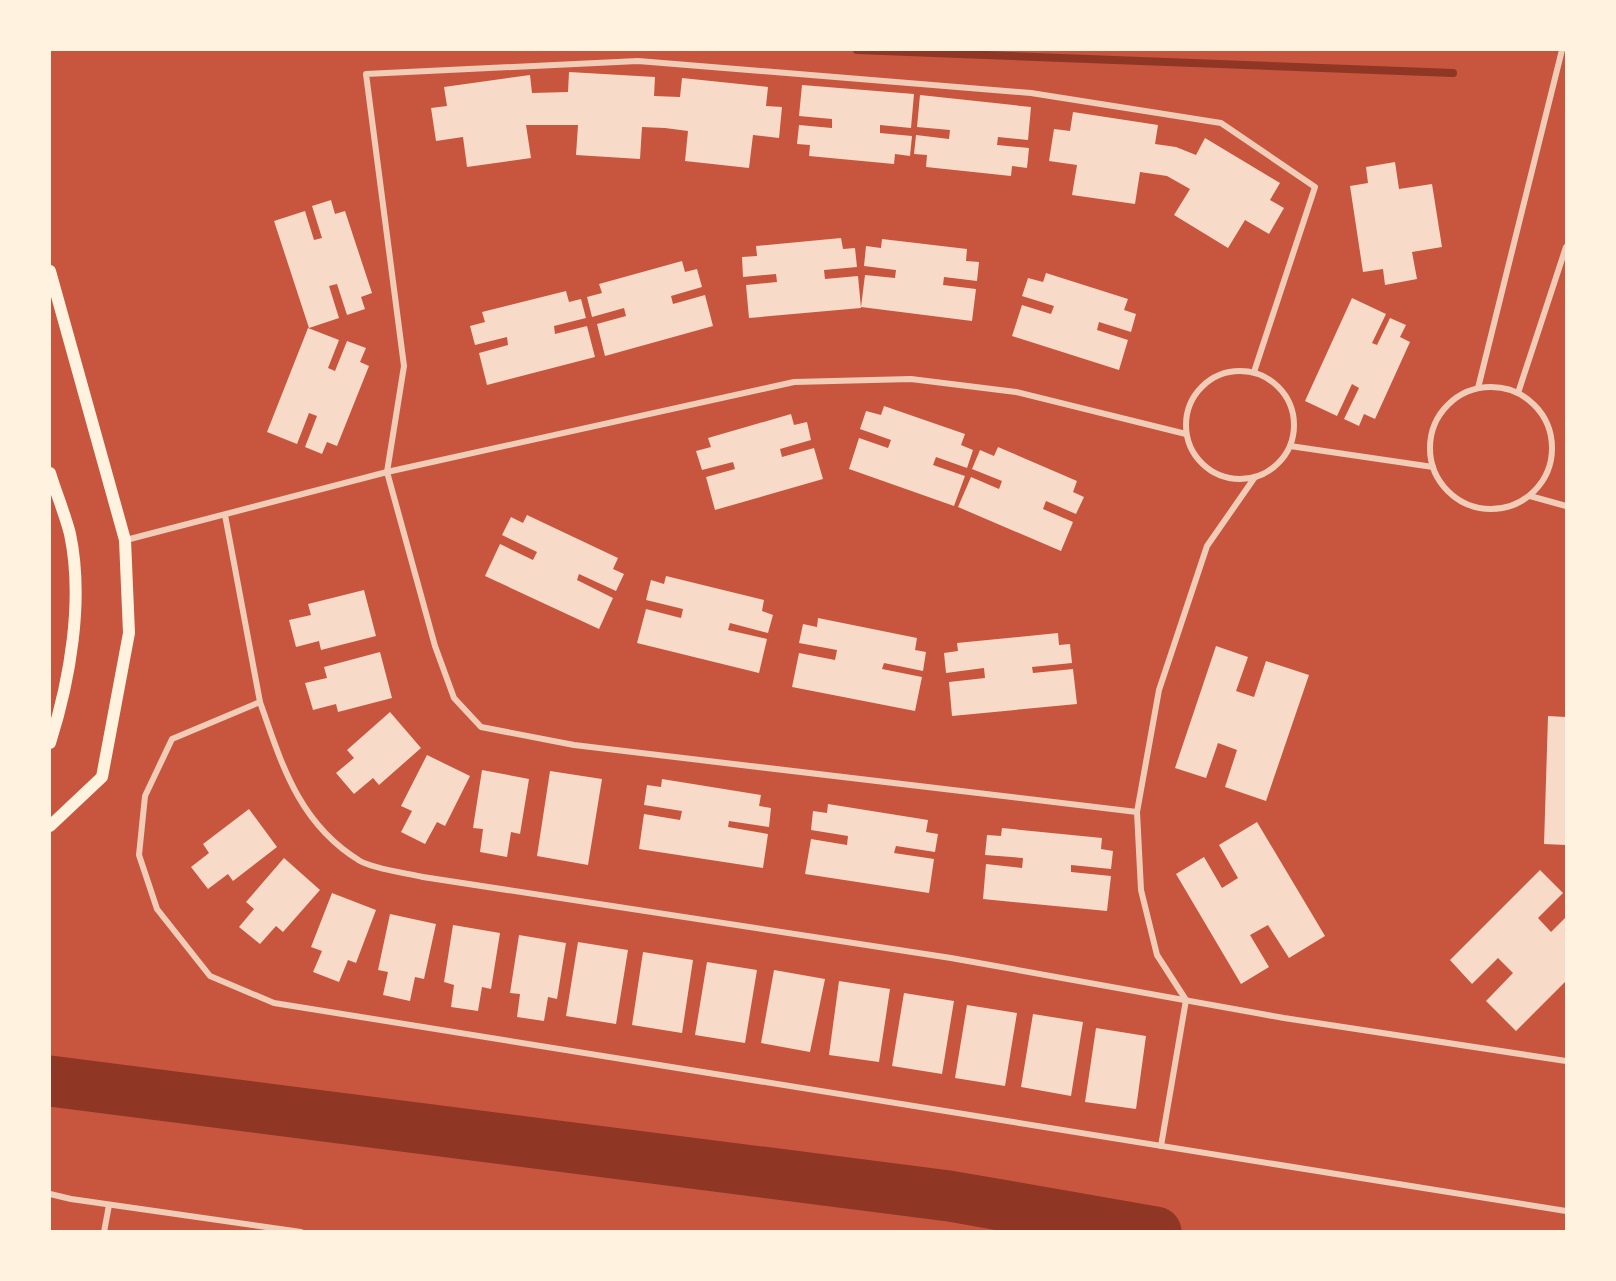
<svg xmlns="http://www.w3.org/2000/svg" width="1616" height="1281" viewBox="0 0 1616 1281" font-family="Inter,sans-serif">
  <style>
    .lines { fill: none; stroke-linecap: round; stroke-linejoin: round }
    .stream { stroke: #8f3625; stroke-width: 8 }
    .river { stroke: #8f3625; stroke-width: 51 }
    .building { fill: #f7dbc8 }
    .minor { stroke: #f1ccb7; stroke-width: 6 }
    .secondary { stroke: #fff3e0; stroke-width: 12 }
  </style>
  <rect width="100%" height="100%" fill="#c8553d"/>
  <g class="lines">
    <polyline class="stream" points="857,50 1453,73"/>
    <polyline class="river" points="50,1081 949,1196 1156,1232"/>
  </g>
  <g class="building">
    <polygon points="569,72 655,77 654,96 680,97 682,78 768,87 766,106 782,107 779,138 753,135 749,168 685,161 688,131 665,128 642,127 640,159 576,155 578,125 526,125 531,158 467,167 463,137 436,141 431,108 447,106 444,87 530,75 532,93 568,92"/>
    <polygon points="802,85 914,94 911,128 880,125 880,133 912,136 910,156 895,154 894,164 809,156 810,145 797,144 799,125 832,128 832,119 799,116"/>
    <polygon points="920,95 1031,107 1028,140 998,137 997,145 1029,148 1027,168 1012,166 1011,176 926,167 927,155 914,154 916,135 949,139 950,130 917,127"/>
    <polygon points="1073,112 1158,125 1155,144 1176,147 1196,155 1205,138 1280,183 1270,200 1284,208 1269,234 1245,220 1228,248 1174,215 1190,189 1167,176 1140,172 1135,204 1072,195 1077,165 1049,161 1054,129 1070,131"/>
    <polygon points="1395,162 1399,189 1432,184 1442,247 1412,252 1417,279 1385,285 1383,269 1363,272 1350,186 1368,183 1366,167"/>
    <polygon points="331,200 335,214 345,211 372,293 361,297 365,309 347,315 337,284 329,286 339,318 309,328 274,221 305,211 314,240 322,238 312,206"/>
    <polygon points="841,238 843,249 855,248 857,267 824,270 825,279 858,276 861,308 749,318 746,285 777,282 776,274 743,277 742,257 757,256 756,246"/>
    <polygon points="882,239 967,249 966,261 979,262 977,281 944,277 943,285 976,289 972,321 861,307 865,275 895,278 896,270 864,266 866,246 881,248"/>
    <polygon points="682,261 685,272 697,269 702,287 671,296 673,304 705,295 713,326 605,356 597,324 626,316 624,308 592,317 587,297 602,293 599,284"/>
    <polygon points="1046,273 1128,299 1124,310 1136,314 1131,332 1099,322 1097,330 1128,340 1119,370 1012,336 1022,305 1051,314 1054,306 1022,296 1028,278 1043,282"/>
    <polygon points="566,291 569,302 581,299 586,318 554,326 555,334 587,326 595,357 487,385 479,353 508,345 507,337 475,345 470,326 485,322 482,312"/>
    <polygon points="1352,298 1386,314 1372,343 1377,345 1390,318 1406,325 1400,337 1410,342 1375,419 1364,414 1359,426 1344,419 1359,388 1352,384 1337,416 1305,401"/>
    <polygon points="308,328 339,340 328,368 335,371 347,341 366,348 360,362 369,366 337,446 327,442 322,454 305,447 317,416 309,413 297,444 267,432"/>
    <polygon points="884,406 965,434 961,445 973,450 967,468 936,457 933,465 965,476 954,506 849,469 859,438 888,448 891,440 860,429 866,411 881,415"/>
    <polygon points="791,414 794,425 807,422 811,440 780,449 782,457 814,448 823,479 715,510 706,477 735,469 733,462 702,470 696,451 711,447 708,438"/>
    <polygon points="998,447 1077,481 1073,492 1084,497 1076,514 1046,501 1043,509 1073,522 1061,551 958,507 971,477 999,489 1002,481 972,469 980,450 994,456"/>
    <polygon points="527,515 618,558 613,569 624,574 616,591 579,574 577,580 613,598 599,629 485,576 500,544 533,560 537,552 502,535 511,517 523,523"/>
    <polygon points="666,576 764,600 762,611 773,615 768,633 730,623 728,630 767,639 759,673 637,643 646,609 681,618 683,609 646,600 651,580 664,584"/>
    <polygon points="364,590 376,636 321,650 319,641 296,647 289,620 311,615 308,604"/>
    <polygon points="818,618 917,638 915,650 926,652 923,671 884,663 882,669 922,677 915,711 792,687 799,653 835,660 837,650 799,643 803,624 817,627"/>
    <polygon points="1058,633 1059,645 1070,644 1072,663 1032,667 1033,673 1073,669 1077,704 952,716 949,682 985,678 984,668 946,673 944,653 958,651 957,643"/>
    <polygon points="1216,646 1248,657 1236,691 1254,697 1266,661 1309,675 1266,801 1225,787 1237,750 1218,743 1206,778 1175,768"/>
    <polygon points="380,652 392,698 338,712 336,704 313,710 305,683 327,678 324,667"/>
    <polygon points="390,712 421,748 379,785 373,778 354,794 336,773 354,758 347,750"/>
    <polygon points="1548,716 1566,717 1566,845 1544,844"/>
    <polygon points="427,755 470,776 445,826 437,822 425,844 401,832 412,811 401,806"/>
    <polygon points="482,770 529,779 520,834 511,832 507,857 480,852 483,829 473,828"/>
    <polygon points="550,771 602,779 588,865 537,856"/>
    <polygon points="662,779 761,795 759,806 771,808 769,827 729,821 728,827 768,834 763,868 639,849 644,814 680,820 682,811 644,805 647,785 661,787"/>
    <polygon points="828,804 928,820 926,832 938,834 935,852 896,846 894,853 934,859 929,893 805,874 811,839 847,845 848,836 811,830 813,811 827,813"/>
    <polygon points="249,809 277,847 233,881 228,874 208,889 191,867 209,853 203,844"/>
    <polygon points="1257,822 1325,936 1289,958 1268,925 1250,935 1269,967 1241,984 1176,874 1204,857 1222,888 1238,878 1219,845"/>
    <polygon points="1002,828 1102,838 1101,849 1113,851 1111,869 1071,865 1071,872 1111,876 1107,911 983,899 986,864 1022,868 1023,858 985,855 987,835 1001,836"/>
    <polygon points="284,858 320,890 283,932 276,926 260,944 239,927 254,909 246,902"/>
    <polygon points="1540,870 1563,893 1538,918 1551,932 1566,917 1566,981 1516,1031 1486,1001 1513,973 1498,958 1472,984 1450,960"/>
    <polygon points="332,893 376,910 356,963 348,960 339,982 313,972 322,951 311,947"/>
    <polygon points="390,914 436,924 424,979 415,977 410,1001 383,995 388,972 378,970"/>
    <polygon points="453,925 500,933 491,989 482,987 478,1011 451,1007 454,985 444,982"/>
    <polygon points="519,935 566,943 557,999 548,997 544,1021 517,1017 520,994 510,993"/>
    <polygon points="578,942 628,950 616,1024 566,1016"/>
    <polygon points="643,952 693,960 682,1033 632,1025"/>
    <polygon points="707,962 757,970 745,1043 695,1035"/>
    <polygon points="774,970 825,979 810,1052 761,1043"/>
    <polygon points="839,981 890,989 879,1062 829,1055"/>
    <polygon points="904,993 954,1001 942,1074 892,1066"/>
    <polygon points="967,1005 1017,1013 1005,1086 955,1078"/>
    <polygon points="1033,1014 1083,1022 1071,1096 1021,1087"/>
    <polygon points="1096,1028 1146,1036 1136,1109 1085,1102"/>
  </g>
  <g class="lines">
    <g class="minor">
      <circle cx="1240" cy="425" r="54"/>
      <circle cx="1491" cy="448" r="61"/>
      <polyline points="1478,388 1562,50"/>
      <polyline points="1518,393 1566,247"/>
      <polyline points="1290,446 1433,467"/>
      <polyline points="1530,496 1566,506"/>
      <polyline points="225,515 260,702 172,739 145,796 139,855 157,909 210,976 274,1003 1566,1211"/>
      <polyline points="126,540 387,472 794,382 911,379 1016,392 1186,434"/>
      <path d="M260 702C282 765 299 824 360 861 374 869 406 873 423 877L951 958 1284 1018 1566 1061"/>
      <polyline points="1137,812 574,745 481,727 454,698 435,646 387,472 404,366 366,74 638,61 1031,93 1221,123 1315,187 1254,372"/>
      <polyline points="1161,1146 1186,1000 1157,955 1141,890 1137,812 1159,690 1207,546 1255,477"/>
      <polyline points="50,1194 71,1199 301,1232"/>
      <polyline points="104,1232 109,1205"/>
    </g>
    <g class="secondary">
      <polyline points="50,271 125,540 129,633 102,777 50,826"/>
      <path d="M50 473C56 493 65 514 70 534 84 600 70 680 50 743"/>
    </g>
  </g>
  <rect width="1616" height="1281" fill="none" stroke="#fff3e0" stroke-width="102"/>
</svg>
